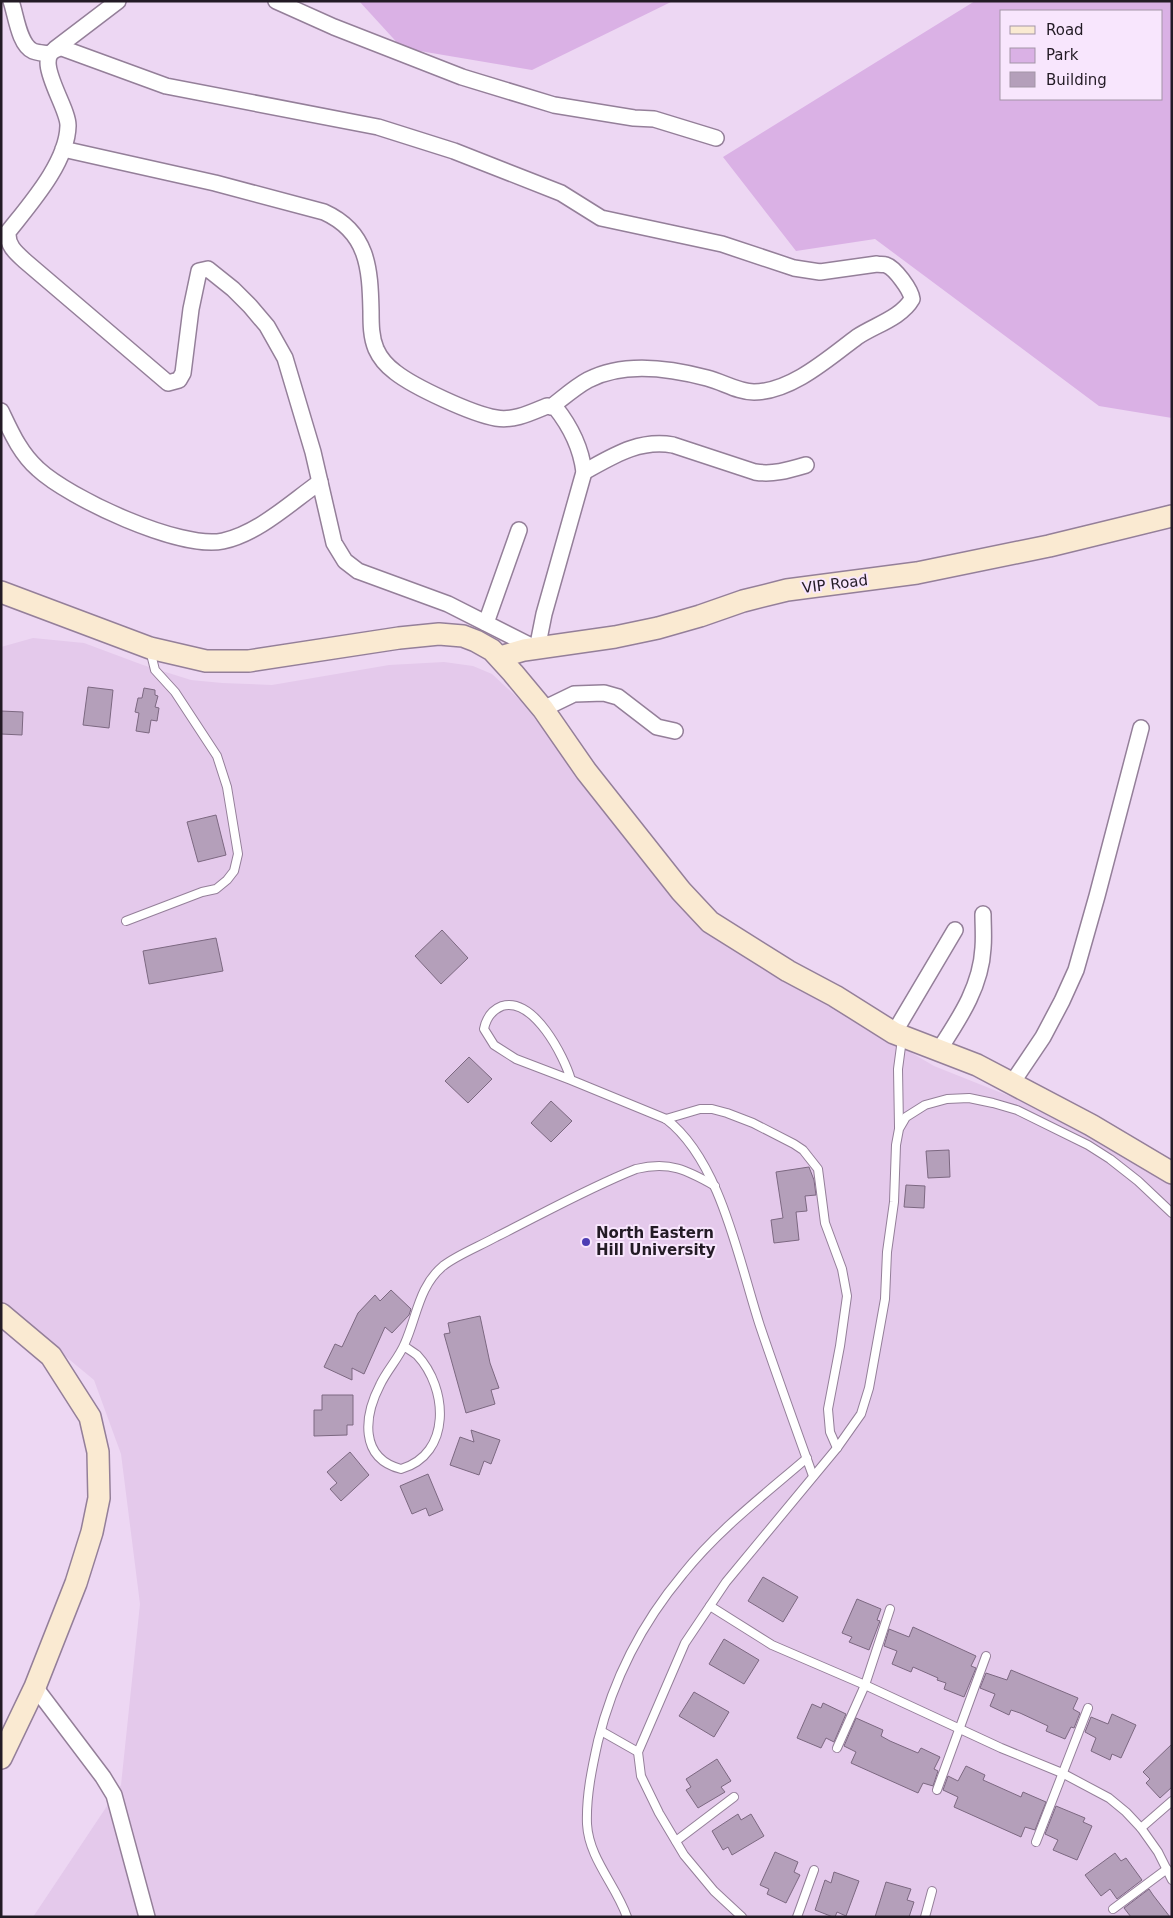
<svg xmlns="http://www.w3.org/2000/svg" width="1173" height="1918" viewBox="0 0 1173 1918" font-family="'DejaVu Sans',sans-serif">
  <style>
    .built { fill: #e4c9eb }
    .green { fill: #dab1e5; fill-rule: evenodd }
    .building { fill: #b49fba; stroke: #7c6881 }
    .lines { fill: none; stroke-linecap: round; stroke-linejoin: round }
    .lane-casing { stroke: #947f99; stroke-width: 10 }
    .street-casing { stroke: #947f99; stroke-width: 18 }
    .secondary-casing { stroke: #947f99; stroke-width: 24 }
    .lane { stroke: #fff; stroke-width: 8 }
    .street { stroke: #fff; stroke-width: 15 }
    .secondary { stroke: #faead2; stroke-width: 21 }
    .poi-dot { fill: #4d3db4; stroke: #f8e6fd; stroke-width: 2 }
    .labels { text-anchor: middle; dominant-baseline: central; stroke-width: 4; stroke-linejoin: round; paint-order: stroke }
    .street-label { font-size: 15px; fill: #231b25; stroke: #f8e6fd }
    .poi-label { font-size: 15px; font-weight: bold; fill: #231b25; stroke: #f8e6fd; text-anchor: start }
  </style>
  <rect width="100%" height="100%" fill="#edd7f3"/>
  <polygon class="built" points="33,638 84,643 143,665 191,680 222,683 272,685 389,665 444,662 473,666 492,674 520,700 703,930 934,1066 1042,1109 1172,1181 1172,1917 33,1917 121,1785 140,1604 121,1454 94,1380 1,1303 1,647"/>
  <g class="green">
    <polygon points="359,1 673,1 532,70 402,48"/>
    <path d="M975 1H1172V418L1099 406 875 239 796 251 723 157ZM1002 11H1162V99H1002Z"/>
  </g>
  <g class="building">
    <polygon points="88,687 113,690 109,728 83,725"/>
    <polygon points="144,688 155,690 155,695 158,696 155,707 159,708 157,721 151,720 149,733 136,731 139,713 135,712 138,698 142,698"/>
    <polygon points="1,711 23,712 22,735 1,734"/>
    <polygon points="216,815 226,855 198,862 187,822"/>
    <polygon points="442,930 468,958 441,984 415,956"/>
    <polygon points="216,938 223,971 149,984 143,951"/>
    <polygon points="469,1057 492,1079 468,1103 445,1081"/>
    <polygon points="551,1101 572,1121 551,1142 531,1123"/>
    <polygon points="949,1150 950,1177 928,1178 926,1151"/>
    <polygon points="809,1167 814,1180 816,1195 805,1196 807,1211 796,1212 799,1240 774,1243 771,1220 783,1218 776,1172"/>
    <polygon points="906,1185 925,1186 924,1208 904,1207"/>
    <polygon points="391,1290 411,1309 409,1315 392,1333 385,1327 364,1374 352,1368 352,1380 324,1367 335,1344 342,1347 358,1313 375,1295 380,1301"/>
    <polygon points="480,1316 490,1363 499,1388 491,1390 495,1404 466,1413 444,1334 450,1333 448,1323"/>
    <polygon points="322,1395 353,1395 353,1425 347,1425 347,1435 314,1436 314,1410 322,1410"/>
    <polygon points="471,1430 500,1440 491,1464 484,1461 479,1475 450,1465 460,1437 474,1442"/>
    <polygon points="350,1452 369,1475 341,1501 330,1489 337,1483 327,1472"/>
    <polygon points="428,1474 443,1510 429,1516 426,1508 412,1514 400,1486"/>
    <polygon points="763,1577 798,1597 783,1622 748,1601"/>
    <polygon points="857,1599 881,1609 877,1620 880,1621 869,1650 849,1642 852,1637 842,1633"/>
    <polygon points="913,1627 976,1656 971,1666 976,1668 964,1697 944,1689 946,1683 937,1680 938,1678 913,1667 911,1672 892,1664 897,1651 884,1646 889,1629 909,1637"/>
    <polygon points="724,1639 759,1660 744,1684 709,1664"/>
    <polygon points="1011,1670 1078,1698 1073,1709 1080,1713 1074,1728 1071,1727 1065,1739 1046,1731 1048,1726 1020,1713 1011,1710 1009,1715 990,1706 995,1694 980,1688 986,1673 1007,1680"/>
    <polygon points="694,1692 729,1712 714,1737 679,1716"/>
    <polygon points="823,1703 846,1714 834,1742 826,1738 821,1748 797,1738 812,1704 821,1708"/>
    <polygon points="1112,1714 1136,1725 1121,1758 1112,1754 1110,1760 1091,1751 1096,1738 1085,1732 1091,1717 1108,1724"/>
    <polygon points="856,1718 883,1730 881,1736 890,1741 918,1753 921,1748 940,1757 934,1769 938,1771 933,1786 923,1783 918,1793 851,1763 856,1752 844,1746"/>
    <polygon points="1172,1744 1172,1787 1160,1798 1146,1783 1150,1779 1143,1772"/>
    <polygon points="717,1759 731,1781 721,1787 725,1792 698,1808 686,1790 691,1787 686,1779"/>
    <polygon points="966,1766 985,1775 983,1780 992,1784 1021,1797 1023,1792 1046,1802 1035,1830 1025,1827 1021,1837 954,1807 958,1797 943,1790 948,1776 958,1781"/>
    <polygon points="1056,1806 1085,1818 1083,1822 1092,1826 1077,1860 1053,1850 1058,1840 1045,1834"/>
    <polygon points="738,1814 741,1820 751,1814 764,1836 732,1855 728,1847 723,1850 712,1831"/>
    <polygon points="775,1852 798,1862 794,1872 800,1875 786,1903 767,1894 769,1889 760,1885"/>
    <polygon points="1115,1853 1121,1861 1126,1858 1142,1880 1117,1899 1110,1889 1101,1896 1085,1875"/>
    <polygon points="834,1872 859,1881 846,1916 837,1912 835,1917 833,1917 815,1910 825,1880 831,1883"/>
    <polygon points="886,1882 911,1889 907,1900 914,1902 909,1917 875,1917"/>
    <polygon points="1149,1889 1153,1895 1170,1917 1131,1917 1124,1908"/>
  </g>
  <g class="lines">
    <defs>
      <g id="lane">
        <polyline points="126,921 202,892 216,889 227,880 234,871 238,854 227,787 217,756 175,692 155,670 150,650"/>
        <path d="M571 1080C564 1056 534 997 502 1006 492 1010 486 1019 484 1029L494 1045 516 1059 571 1080 666 1119C721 1161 739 1262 760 1326 777 1376 795 1426 813 1476"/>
        <polyline points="666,1119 700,1109 712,1109 727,1113 753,1123 794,1144 803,1150 818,1169 825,1223 842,1269 847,1296 840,1346 828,1409 830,1432 837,1448"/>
        <polyline points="899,1127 898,1069 902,1039"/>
        <path d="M404 1346C408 1349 413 1352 417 1355 448 1388 452 1454 401 1469 359 1458 364 1416 380 1385 387 1370 399 1358 405 1343 417 1316 419 1286 443 1266 457 1255 480 1246 496 1237 542 1214 588 1188 636 1169 670 1161 687 1170 715 1186"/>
        <polyline points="710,1606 772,1645 865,1685 1001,1748 1062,1773 1109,1798 1126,1812 1141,1828 1158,1852 1172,1880"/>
        <polyline points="601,1731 638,1752"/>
        <polyline points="837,1748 865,1685 890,1609"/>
        <polyline points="937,1790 986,1656"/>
        <polyline points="1141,1828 1172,1801"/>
        <polyline points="676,1841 734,1797"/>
        <polyline points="1036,1842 1088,1708"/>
        <polyline points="1113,1909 1167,1869"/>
        <path d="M627 1917C616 1885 589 1859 587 1824 586 1796 592 1768 598 1741 613 1680 642 1623 683 1574 718 1530 764 1495 807 1458"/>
        <polyline points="742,1917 714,1891 684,1855 659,1813 641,1776 638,1752 685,1643 726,1582 837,1448 861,1414 869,1388 885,1299 887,1252 894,1202 896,1145 899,1129 906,1117 925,1105 947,1099 969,1098 993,1103 1017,1110 1088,1145 1110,1159 1138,1181 1172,1213"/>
        <polyline points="797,1917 814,1870"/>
        <polyline points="925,1917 932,1891"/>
      </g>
      <g id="street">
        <path d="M11 1C16 15 19 45 33 51 38 53 44 53 49 54"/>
        <polyline points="276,1 334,27 462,77 554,105 634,118 654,119 716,138"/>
        <polyline points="55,49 118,1"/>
        <path d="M63 149 215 183 324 212C368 232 370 268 371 311 371 324 371 337 376 349 380 358 387 366 395 372 414 387 472 414 496 418 514 421 530 413 547 406L555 407C571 427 581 447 584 472L544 614 537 649 448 604 358 571 345 561 334 543 313 452 285 358 267 326 250 306 233 289 208 269 199 271 191 309 183 373 179 380 168 383 25 261C15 252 7 245 8 232 30 204 67 163 68 126 69 106 27 52 62 48L166 86 378 127 454 151 561 193 601 218 722 244 794 268 820 272 877 264C880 265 883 264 886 265 895 268 911 290 912 299 901 318 875 325 857 337 829 358 791 392 754 392 738 392 723 382 707 378 670 368 624 361 588 380 575 387 563 398 551 407"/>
        <path d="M1 411C11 432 20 453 38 469 69 498 180 550 223 541 259 533 290 503 320 482"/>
        <path d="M584 472C613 456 639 439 673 445L755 472C773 475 789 470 806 465"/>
        <polyline points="486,623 519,530"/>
        <polyline points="543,709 574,694 604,693 618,697 657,727 675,731"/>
        <polyline points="894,1033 955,930"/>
        <path d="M939 1050C959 1019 981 987 983 948 984 937 983 925 983 914"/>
        <polyline points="1012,1083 1043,1037 1062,1001 1076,970 1097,896 1141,728"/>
        <polyline points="35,1687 103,1777 114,1795 147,1917"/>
      </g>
      <g id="secondary">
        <polyline points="1,592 150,648 206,661 249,661 399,638 439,634 463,636 476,641 492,650 513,673 543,709 586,771 681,891 710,922 788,971 835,996 894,1033 977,1065 1091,1125 1172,1173"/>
        <polyline points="500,657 524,650 615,637 658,628 700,616 743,601 787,590 917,573 1049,546 1172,516"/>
        <polyline points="1,1314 51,1356 90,1417 98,1452 99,1498 92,1532 76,1583 35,1687 1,1758"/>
      </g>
    </defs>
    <use href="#lane" class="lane-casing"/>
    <use href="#street" class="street-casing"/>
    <use href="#secondary" class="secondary-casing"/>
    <use href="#lane" class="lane"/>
    <use href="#street" class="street"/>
    <use href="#secondary" class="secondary"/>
  </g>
  <circle class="poi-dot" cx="586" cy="1242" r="5"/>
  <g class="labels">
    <g class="street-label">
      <text transform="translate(835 584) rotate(-7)">VIP Road</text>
    </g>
    <g class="poi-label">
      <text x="596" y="1233">North Eastern<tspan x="596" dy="17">Hill University</tspan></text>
    </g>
  </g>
  <rect width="1173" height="1918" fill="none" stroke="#231b25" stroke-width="5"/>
  <rect x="1000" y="10" width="162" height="90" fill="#f8e6fd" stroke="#a395a7"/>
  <rect x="1010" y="26" width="25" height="8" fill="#faead2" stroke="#a395a7"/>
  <text x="1046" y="35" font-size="15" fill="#231b25">Road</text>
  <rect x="1010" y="48" width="25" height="15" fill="#dab1e5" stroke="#a395a7"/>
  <text x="1046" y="60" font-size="15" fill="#231b25">Park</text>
  <rect x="1010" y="72" width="25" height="15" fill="#b49fba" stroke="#a395a7"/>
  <text x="1046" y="85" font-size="15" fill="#231b25">Building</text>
</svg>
